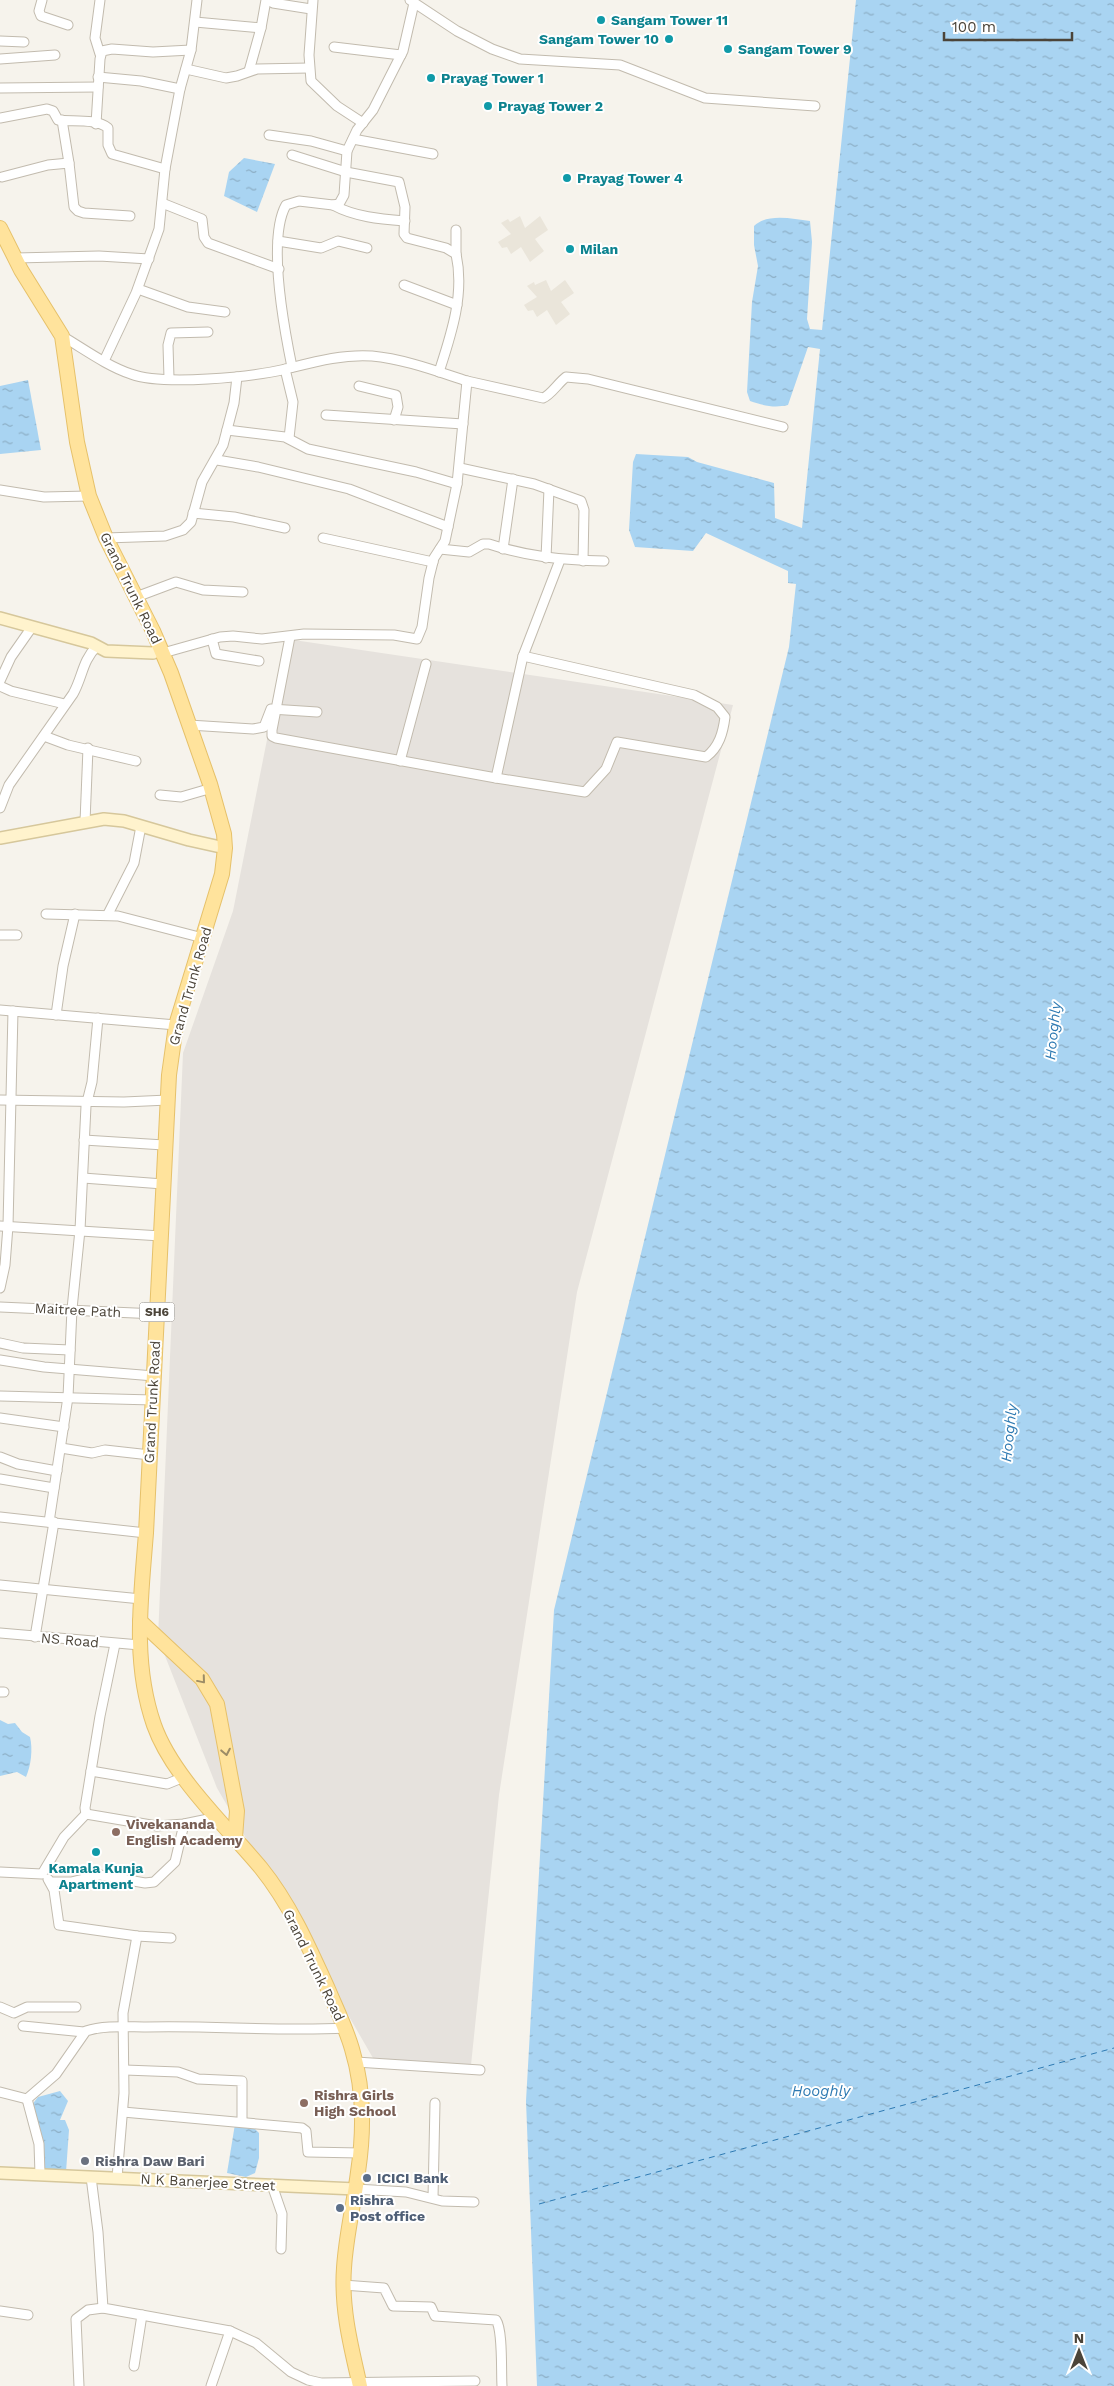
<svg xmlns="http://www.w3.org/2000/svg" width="1114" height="2386" viewBox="0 0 1114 2386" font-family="'Work Sans',sans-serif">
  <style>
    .residential { fill: #eae5da }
    .industrial { fill: #e6e2dd }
    .water { fill: url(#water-ripples) }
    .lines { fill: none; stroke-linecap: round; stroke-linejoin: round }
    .ferry { stroke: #2e7ab2; stroke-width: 1; stroke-dasharray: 6 5; stroke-linecap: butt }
    .street-casing { stroke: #c2bbae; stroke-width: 11 }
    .secondary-casing { stroke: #d6c79b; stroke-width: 14 }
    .primary-casing { stroke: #e6c16a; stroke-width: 16 }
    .street { stroke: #fff; stroke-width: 9 }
    .secondary { stroke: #fff3cd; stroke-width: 11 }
    .primary { stroke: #ffe39c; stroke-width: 14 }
    .oneway { stroke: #9c8c66 }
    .culture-dot { fill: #0f9aa8; stroke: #fff; stroke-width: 2 }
    .education-dot { fill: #8d6e63; stroke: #fff; stroke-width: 2 }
    .worship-dot { fill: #6b7280; stroke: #fff; stroke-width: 2 }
    .service-dot { fill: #5c6f8a; stroke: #fff; stroke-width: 2 }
    .labels { text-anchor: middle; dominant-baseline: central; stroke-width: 4; stroke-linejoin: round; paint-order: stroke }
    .shield { fill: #fff; stroke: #817c74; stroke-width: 1 }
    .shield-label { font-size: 12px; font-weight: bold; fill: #4b4439 }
    .culture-label { font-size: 14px; font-weight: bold; fill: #0d838f; stroke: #fff; text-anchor: start }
    .street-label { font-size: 14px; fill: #4b4439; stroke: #fff }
    .education-label { font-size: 14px; font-weight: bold; fill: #785e54; stroke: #fff; text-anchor: start }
    .worship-label { font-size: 14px; font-weight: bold; fill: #5b616d; stroke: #fff; text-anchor: start }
    .service-label { font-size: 14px; font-weight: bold; fill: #4e5e75; stroke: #fff; text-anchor: start }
    .water-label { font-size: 15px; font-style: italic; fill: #2e7ab2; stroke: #fff }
  </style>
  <defs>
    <pattern id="water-ripples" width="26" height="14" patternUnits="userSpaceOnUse" patternTransform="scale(1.25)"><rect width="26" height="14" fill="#a9d4f2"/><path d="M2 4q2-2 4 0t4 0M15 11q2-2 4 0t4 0" fill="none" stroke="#8caec5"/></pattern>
  </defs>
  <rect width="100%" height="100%" fill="#f6f3ec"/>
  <g class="residential">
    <polygon points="520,216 525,228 540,216 548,230 535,239 544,251 530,262 521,247 511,254 507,247 502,248 498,242 511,234 501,223 508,219 510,222"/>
    <polygon points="546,280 551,291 565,280 574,293 561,302 570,314 556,325 547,310 537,317 533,310 528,311 524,305 537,297 527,286 534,282 535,285"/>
  </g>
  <polygon class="industrial" points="287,639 733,705 577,1292 499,1795 471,2065 373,2058 217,1788 158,1638 183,1053 233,911"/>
  <g class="water">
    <path d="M856 0H1114V2386H537L526 2101 554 1610 789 647 796 584 788 583V571L706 533 693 551 635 547 629 530 633 462 636 454 688 457 697 462 774 483 775 518 802 528 820 349 808 347 788 405C775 408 764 406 750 401L747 392 752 302 758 266 754 245V226C768 213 792 219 810 221L812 242 807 319 810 329 822 330Z"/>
    <polygon points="244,158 275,164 257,212 224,196 229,172"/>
    <polygon points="28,380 41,450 0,454 0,386"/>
    <path d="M0 1720 8 1724 15 1723 22 1732 30 1737C33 1749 31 1766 26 1777L17 1772 0 1776Z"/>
    <polygon points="60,2091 68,2101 60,2120 65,2120 69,2130 66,2172 46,2173 31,2106 38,2097"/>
    <polygon points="235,2124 253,2127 259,2133 259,2158 255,2173 246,2177 227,2173"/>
  </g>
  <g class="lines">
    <polyline class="ferry" points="539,2204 1114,2048"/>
    <defs>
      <g id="street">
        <polyline points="42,0 39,11 41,16 68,25"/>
        <polyline points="100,0 95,38 100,54"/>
        <polyline points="268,0 273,3 311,9"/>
        <polyline points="313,0 309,55 311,81 337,106 363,123"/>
        <polyline points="410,0 457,31 492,49 520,59 620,65 705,98 815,106"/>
        <polyline points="195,22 261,28"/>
        <polyline points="0,41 24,42"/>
        <polyline points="334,47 401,55"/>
        <polyline points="0,59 55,55"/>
        <polyline points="186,69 226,78 237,76 257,69 309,68"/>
        <polyline points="249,71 261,28 266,0"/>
        <polyline points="98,77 141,81 180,89"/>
        <polyline points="0,88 98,87"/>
        <path d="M0 118 47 109 53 111 58 120C72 122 96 118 108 128V145L112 154 165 169"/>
        <polyline points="62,120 69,163 74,207 78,211 84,213 130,216"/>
        <polyline points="96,124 100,59 102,51 112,49 153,52 191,50"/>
        <polyline points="269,135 311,141 347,151"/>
        <polyline points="353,139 433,154"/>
        <path d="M292 155 346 172 399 182 405 207 404 234 407 238 446 248 456 254C465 294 451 335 439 372"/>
        <polyline points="2,177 48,165 69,163"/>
        <polyline points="162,203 202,219 204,237 208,243 279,269"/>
        <path d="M333 205C355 217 380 219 405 221"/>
        <polyline points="456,230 456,254"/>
        <polyline points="278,241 321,248 338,241 367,248"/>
        <polyline points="16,258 99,256 149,259"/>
        <polyline points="404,285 457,305"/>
        <polyline points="138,289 188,307 225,312"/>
        <path d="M62 336C84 349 107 366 131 374 163 386 252 377 286 369 314 362 342 354 372 356 404 359 436 371 467 381"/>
        <polyline points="104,361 136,293 159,229 165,169 180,89 191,50 197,0"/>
        <path d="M292 367C284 328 267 239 286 205L299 201 333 205 339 204 344 195 347 151 357 130 373 110 403 51 414 3"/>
        <polyline points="285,369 293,402 289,438"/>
        <polyline points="169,378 168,345 171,333 208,332"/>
        <polyline points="359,386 396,395 398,407 394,420"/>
        <polyline points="326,415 463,424"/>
        <polyline points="227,430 285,437 308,449 416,472 457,484"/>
        <polyline points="217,460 258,467 349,489 448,527"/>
        <polyline points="460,468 534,484 581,501 584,510 583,561"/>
        <polyline points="0,490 44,497 89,496"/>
        <polyline points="193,513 234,517 285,528"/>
        <polyline points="106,538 165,536 183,530 191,522 202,482 223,445 234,403 237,377"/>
        <polyline points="323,538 433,562"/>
        <path d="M440 549 469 552 483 544H489C529 557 562 560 604 561"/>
        <polyline points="503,549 513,479"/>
        <polyline points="546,558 549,489"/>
        <polyline points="136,597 176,582 203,590 243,592"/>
        <path d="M290 637 272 730V736L276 738 496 778 585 792 606 769 617 742 706 757C719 747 723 733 725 717L717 707 694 695 523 656 560 560"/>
        <polyline points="212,639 216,654 259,661"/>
        <path d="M163 653 220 637 233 636 262 639 304 634 394 635 417 639 422 627 429 578 434 558 445 541 457 484 467 381 543 398C551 395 558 383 566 377L588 379 783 427"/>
        <polyline points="0,681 11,657 32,627"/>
        <polyline points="0,686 11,691 65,704"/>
        <polyline points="189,725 253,729 264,727 271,709 317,712"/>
        <polyline points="44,736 68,745 136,761"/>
        <polyline points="400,761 426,664"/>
        <polyline points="496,778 523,656"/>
        <polyline points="160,795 181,797 212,788"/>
        <path d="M0 808 9 785 73 694C83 676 82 661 97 646"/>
        <polyline points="85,822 88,748"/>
        <polyline points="46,914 118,916 203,938"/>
        <polyline points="108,914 134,863 141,826"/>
        <polyline points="0,935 17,935"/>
        <polyline points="0,1010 176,1025"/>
        <polyline points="56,1015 63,966 75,914"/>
        <polyline points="0,1100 124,1102 168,1100"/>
        <polyline points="84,1140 164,1145"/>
        <polyline points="83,1178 163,1184"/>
        <polyline points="0,1226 161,1236"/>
        <polyline points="0,1288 5,1265 8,1226 13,1011"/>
        <polyline points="0,1307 157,1314"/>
        <polyline points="0,1343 23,1348 70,1350"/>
        <polyline points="0,1360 44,1367 154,1376"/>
        <polyline points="0,1396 153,1400"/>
        <polyline points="0,1418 64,1427"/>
        <polyline points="61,1448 92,1453 105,1450 150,1455"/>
        <polyline points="0,1457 18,1464 57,1471"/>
        <polyline points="0,1479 54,1488"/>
        <polyline points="0,1517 146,1533"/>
        <polyline points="49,1522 68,1397 72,1309 80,1230 86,1106 92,1082 98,1018"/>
        <polyline points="0,1585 141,1599"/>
        <polyline points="0,1633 140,1645"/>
        <polyline points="35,1637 54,1522"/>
        <polyline points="0,1692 4,1692"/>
        <polyline points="91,1771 167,1784 184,1777"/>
        <polyline points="86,1814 85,1808 100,1716 115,1644"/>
        <polyline points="0,1872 42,1874 64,1837 86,1814 157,1826 184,1824 218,1817"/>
        <polyline points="48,1879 54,1890 59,1925 137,1936 171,1938"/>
        <polyline points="51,1882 71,1882 100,1875 145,1883 154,1882 175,1862 184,1824"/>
        <polyline points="0,2007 14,2013 27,2007 76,2007"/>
        <polyline points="23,2026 84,2032"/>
        <polyline points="356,2062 480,2070"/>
        <polyline points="125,2070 178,2072 198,2079 242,2081 242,2122"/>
        <polyline points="0,2092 27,2099"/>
        <polyline points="123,2112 302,2128 306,2131 308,2152 360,2153"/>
        <path d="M40 2174 39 2144 27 2099 56 2074 86 2031C104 2025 127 2027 146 2027 212 2025 279 2032 345 2028"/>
        <polyline points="91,2177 98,2232 103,2308 230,2331 256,2343 291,2372 308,2380 321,2383 475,2381"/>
        <polyline points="117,2178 124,2093 123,2013 137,1936"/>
        <polyline points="272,2185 282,2214 281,2249"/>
        <polyline points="356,2189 406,2192 442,2201 474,2202"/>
        <polyline points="433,2198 435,2103"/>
        <path d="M343 2285 384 2288 393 2306 431 2307 435 2316 496 2320C503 2330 501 2371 502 2386"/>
        <polyline points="0,2311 28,2315"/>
        <polyline points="134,2366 142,2315"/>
        <polyline points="79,2386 76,2319 88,2310 103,2308"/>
        <polyline points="211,2386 230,2331"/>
      </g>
      <g id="secondary">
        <polyline points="0,618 91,643 106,651 153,653 161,649"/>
        <polyline points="0,838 104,819 124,821 189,840 225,848"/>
        <polyline points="0,2173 356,2189"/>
      </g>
      <g id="primary">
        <path d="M0 228 21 270 62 336 77 442 89 496 106 538 153 631 171 673 210 784 224 834 225 848 222 874 176 1025 169 1075 146 1533C141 1598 132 1662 154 1725 172 1776 226 1826 261 1868 290 1904 309 1947 328 1989 336 2008 346 2028 352 2049 364 2088 364 2132 358 2172 354 2204 346 2235 344 2268 341 2308 351 2347 360 2386"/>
        <polyline points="140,1621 202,1679 217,1704 237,1811 235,1838"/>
      </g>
    </defs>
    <use href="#street" class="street-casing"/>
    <use href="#secondary" class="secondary-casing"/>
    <use href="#primary" class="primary-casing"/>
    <use href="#street" class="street"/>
    <use href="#secondary" class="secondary"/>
    <use href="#primary" class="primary"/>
  </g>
  <defs><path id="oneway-chevron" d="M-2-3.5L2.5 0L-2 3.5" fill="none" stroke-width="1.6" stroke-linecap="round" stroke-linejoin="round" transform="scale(1.25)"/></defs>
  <g class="oneway">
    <use href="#oneway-chevron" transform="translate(202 1680) rotate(50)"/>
    <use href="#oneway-chevron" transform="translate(226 1752) rotate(79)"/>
  </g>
  <g class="culture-dot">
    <circle cx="601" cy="20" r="5"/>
    <circle cx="669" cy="39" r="5"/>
    <circle cx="728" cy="49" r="5"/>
    <circle cx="431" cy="78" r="5"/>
    <circle cx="488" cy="106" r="5"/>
    <circle cx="567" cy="178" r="5"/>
    <circle cx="570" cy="249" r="5"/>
    <circle cx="96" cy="1852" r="5"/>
  </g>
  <g class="education-dot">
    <circle cx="116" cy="1832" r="5"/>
    <circle cx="304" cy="2103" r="5"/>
  </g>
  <circle class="worship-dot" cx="85" cy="2161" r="5"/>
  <g class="service-dot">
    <circle cx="367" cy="2178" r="5"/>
    <circle cx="340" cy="2208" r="5"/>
  </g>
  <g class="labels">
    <rect class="shield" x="139.5" y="1302.5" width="35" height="19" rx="4"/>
    <g class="shield-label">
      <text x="157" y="1312">SH6</text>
    </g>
    <g class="culture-label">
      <text x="611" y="20">Sangam Tower 11</text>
      <text x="659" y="39" text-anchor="end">Sangam Tower 10</text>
      <text x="738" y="49">Sangam Tower 9</text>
      <text x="441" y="78">Prayag Tower 1</text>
      <text x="498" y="106">Prayag Tower 2</text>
      <text x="577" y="178">Prayag Tower 4</text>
      <text x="580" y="249">Milan</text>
      <text x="96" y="1868" text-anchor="middle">Kamala Kunja<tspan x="96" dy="16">Apartment</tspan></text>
    </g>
    <g class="street-label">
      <text transform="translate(131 588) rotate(64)">Grand Trunk Road</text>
      <text transform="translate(190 986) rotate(-74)">Grand Trunk Road</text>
      <text transform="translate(78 1310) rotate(3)">Maitree Path</text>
      <text transform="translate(152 1402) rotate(-87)">Grand Trunk Road</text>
      <text transform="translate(70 1640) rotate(5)">NS Road</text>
      <text transform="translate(314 1965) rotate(64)">Grand Trunk Road</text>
      <text transform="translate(208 2182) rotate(3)">N K Banerjee Street</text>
    </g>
    <g class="education-label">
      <text x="126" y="1824">Vivekananda<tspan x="126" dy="16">English Academy</tspan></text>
      <text x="314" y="2095">Rishra Girls<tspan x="314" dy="16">High School</tspan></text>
    </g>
    <g class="worship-label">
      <text x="95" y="2161">Rishra Daw Bari</text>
    </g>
    <g class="service-label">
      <text x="377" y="2178">ICICI Bank</text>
      <text x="350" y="2200">Rishra<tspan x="350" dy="16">Post office</tspan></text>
    </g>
    <g class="water-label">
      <text transform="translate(1053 1031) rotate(-84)">Hooghly</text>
      <text transform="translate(1009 1433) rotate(-84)">Hooghly</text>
      <text x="821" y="2091">Hooghly</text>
    </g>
  </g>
  <g transform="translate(1079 2351)" stroke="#ffffff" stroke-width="4" paint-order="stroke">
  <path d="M0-4L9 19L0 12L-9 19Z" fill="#4b4439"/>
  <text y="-8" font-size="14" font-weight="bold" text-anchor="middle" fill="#4b4439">N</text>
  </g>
  <path d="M944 32v8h128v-8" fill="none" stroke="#4b4439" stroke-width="2.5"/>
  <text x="952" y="32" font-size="15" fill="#4b4439" stroke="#ffffff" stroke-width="4" paint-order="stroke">100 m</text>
</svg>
